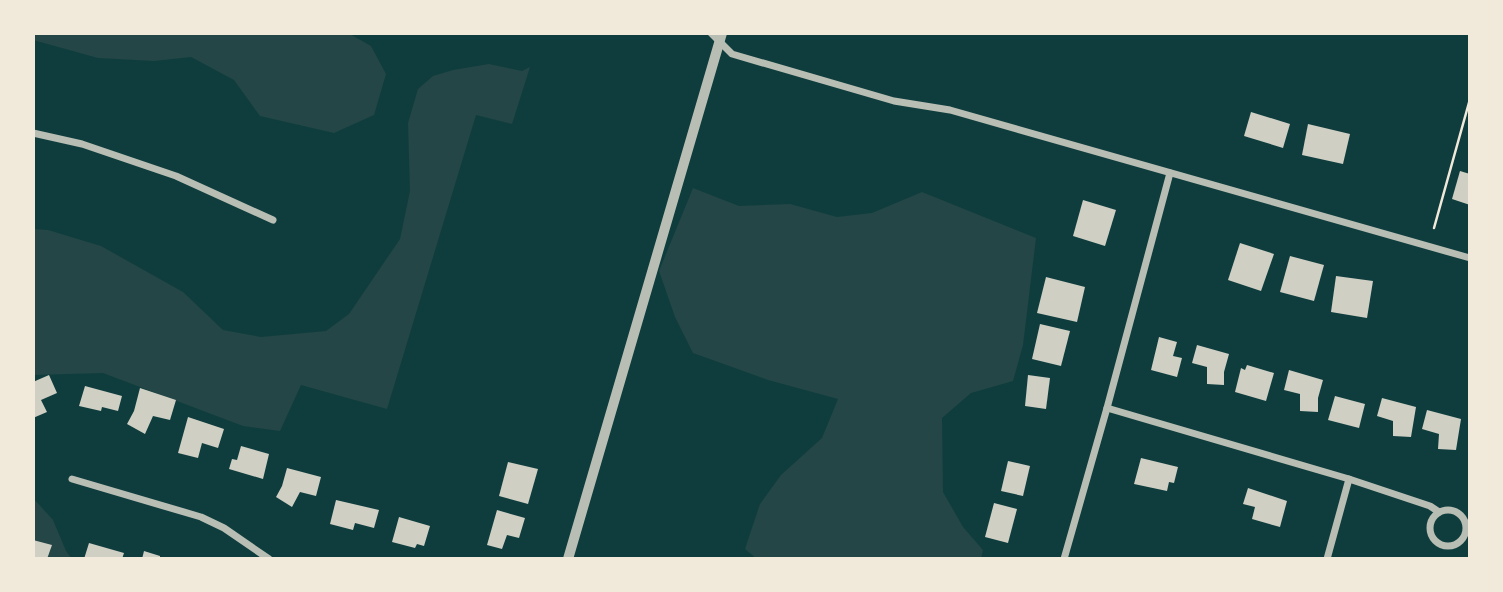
<svg xmlns="http://www.w3.org/2000/svg" width="1503" height="592" viewBox="0 0 1503 592" font-family="'Fira Sans Condensed',sans-serif">
  <style>
    .green { fill: #244646 }
    .building { fill: #cfcfc3 }
    .lines { fill: none; stroke-linecap: round; stroke-linejoin: round }
    .path { stroke: #f1e9da; stroke-width: 2.5 }
    .minor { stroke: #b8beb3; stroke-width: 7 }
    .tertiary { stroke: #b8beb3; stroke-width: 10 }
  </style>
  <rect width="100%" height="100%" fill="#0f3d3e"/>
  <g class="green">
    <polygon points="33,33 348,33 371,46 386,74 374,115 334,133 260,116 234,80 191,57 154,61 98,58 33,40"/>
    <polygon points="489,64 522,71 530,67 512,124 476,115 387,409 301,385 280,431 243,426 103,373 33,375 33,229 48,230 101,246 183,292 223,330 261,337 326,331 349,314 400,239 410,191 408,123 418,89 433,76 453,70"/>
    <polygon points="693,188 739,206 790,204 837,217 872,213 922,192 1036,238 1023,345 1013,381 971,393 942,418 943,492 963,527 983,550 981,559 757,559 745,549 760,504 781,475 822,438 838,399 768,380 693,353 675,317 659,271"/>
    <polygon points="33,498 53,520 66,551 72,559 33,559"/>
  </g>
  <g class="building">
    <polygon points="1251,112 1290,124 1283,148 1244,136"/>
    <polygon points="1308,124 1350,134 1343,164 1302,155"/>
    <polygon points="1460,171 1470,174 1470,205 1452,199"/>
    <polygon points="1083,200 1116,210 1105,246 1073,236"/>
    <polygon points="1240,243 1274,254 1261,291 1228,280"/>
    <polygon points="1290,256 1324,265 1314,301 1280,292"/>
    <polygon points="1336,276 1373,281 1367,318 1331,312"/>
    <polygon points="1046,277 1085,287 1077,322 1037,313"/>
    <polygon points="1040,324 1070,331 1061,366 1032,359"/>
    <polygon points="1159,337 1177,342 1173,356 1182,358 1177,377 1151,370"/>
    <polygon points="1197,345 1229,354 1224,372 1224,385 1207,384 1207,367 1192,363"/>
    <polygon points="1247,365 1274,373 1266,401 1235,392 1241,368 1245,370"/>
    <polygon points="1289,370 1323,380 1318,398 1318,412 1300,411 1300,394 1284,390"/>
    <polygon points="49,375 57,393 41,400 47,412 33,418 33,382"/>
    <polygon points="1028,375 1050,378 1046,409 1025,406"/>
    <polygon points="85,386 122,396 118,411 102,407 101,411 79,406"/>
    <polygon points="140,388 176,400 170,420 153,416 145,434 127,424 134,411"/>
    <polygon points="1335,396 1365,404 1359,428 1328,420"/>
    <polygon points="1382,398 1416,407 1411,437 1393,436 1393,421 1377,416"/>
    <polygon points="1427,410 1461,419 1456,450 1438,449 1439,434 1422,429"/>
    <polygon points="188,417 224,429 218,448 202,443 198,458 178,453"/>
    <polygon points="241,446 269,454 263,479 229,469 232,459 237,460"/>
    <polygon points="1141,458 1178,467 1174,483 1169,482 1167,491 1134,484"/>
    <polygon points="1008,461 1030,466 1023,496 1001,491"/>
    <polygon points="508,462 538,469 528,504 499,496"/>
    <polygon points="287,468 321,477 316,496 300,492 292,507 276,497 282,486"/>
    <polygon points="1248,488 1287,501 1280,527 1252,519 1255,507 1243,504"/>
    <polygon points="336,500 379,510 374,528 355,523 353,530 330,524"/>
    <polygon points="994,503 1017,509 1008,543 985,537"/>
    <polygon points="497,510 525,518 519,538 507,535 502,549 487,545"/>
    <polygon points="399,517 430,526 424,546 417,544 415,548 392,542"/>
    <polygon points="33,540 52,545 47,559 33,559"/>
    <polygon points="89,543 124,553 122,559 84,559"/>
    <polygon points="144,551 160,556 160,559 142,559"/>
  </g>
  <g class="lines">
    <polyline class="path" points="1434,228 1470,99"/>
    <g class="minor">
      <polyline points="711,33 732,54 894,101 950,110 1470,258"/>
      <polyline points="33,133 82,144 176,176 273,220"/>
      <polyline points="1107,408 1349,479 1430,506 1439,512"/>
      <polyline points="72,479 201,517 224,528 269,559"/>
      <circle cx="1448" cy="528" r="18"/>
      <polyline points="1064,559 1107,408 1170,173"/>
      <polyline points="1327,559 1349,479"/>
    </g>
    <polyline class="tertiary" points="568,559 722,33"/>
  </g>
  <rect width="1503" height="592" fill="none" stroke="#f1e9da" stroke-width="70"/>
</svg>
